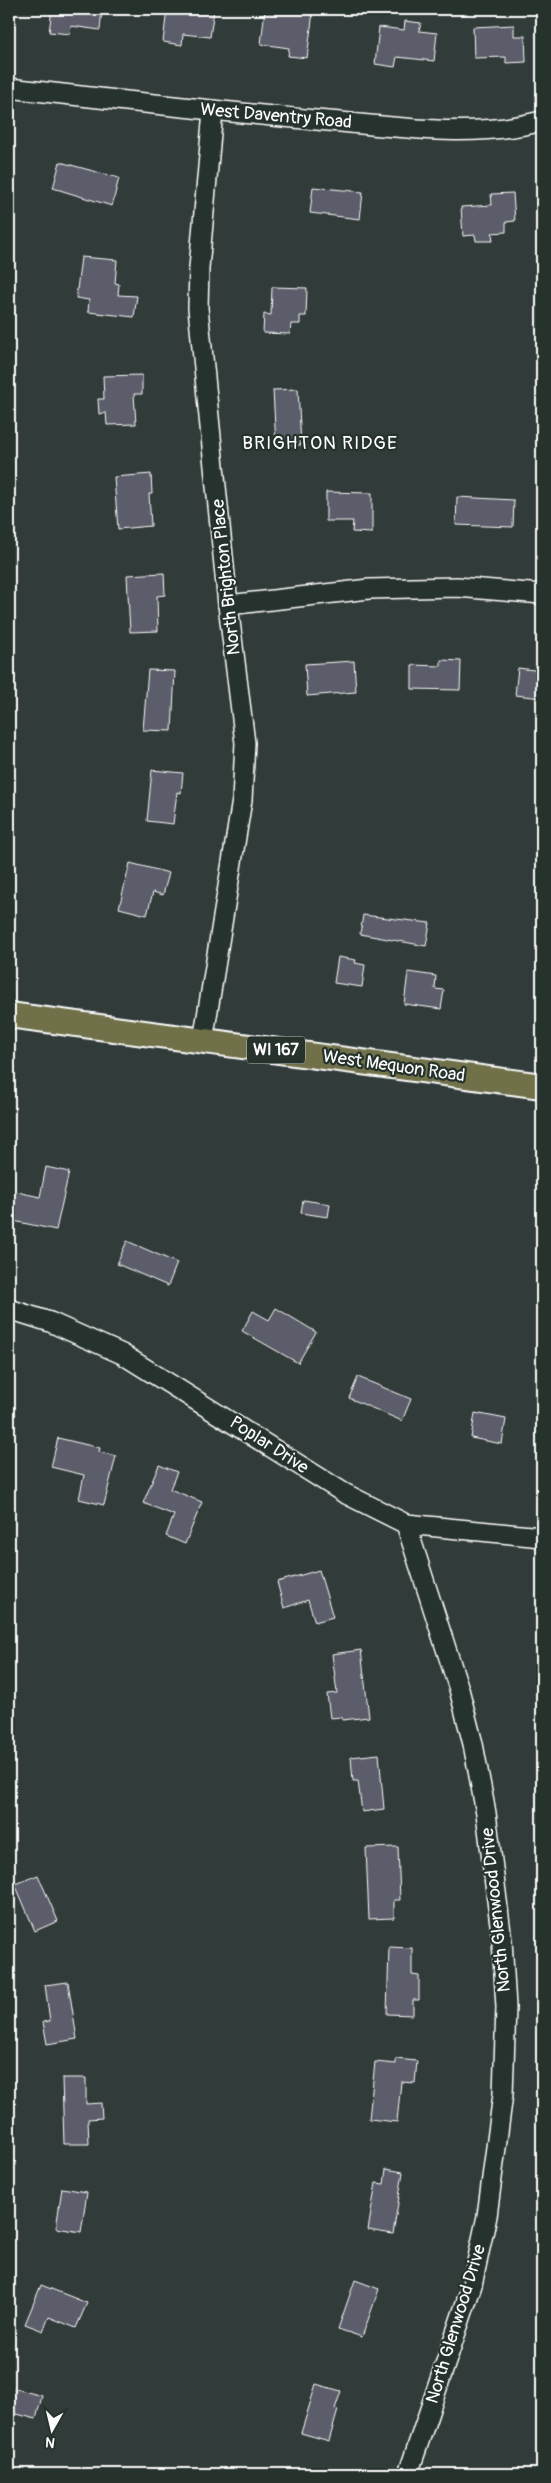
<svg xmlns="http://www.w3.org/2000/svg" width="551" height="2483" viewBox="0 0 551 2483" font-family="Pangolin,sans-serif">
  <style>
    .building { fill: #5c5d6a; stroke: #fff }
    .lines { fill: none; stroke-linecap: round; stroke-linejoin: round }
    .minor-casing { stroke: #fff; stroke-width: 22 }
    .major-casing { stroke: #fff; stroke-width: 28 }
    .minor { stroke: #26332d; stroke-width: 19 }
    .major { stroke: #6f704a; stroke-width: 24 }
    .labels { text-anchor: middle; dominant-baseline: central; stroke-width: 4.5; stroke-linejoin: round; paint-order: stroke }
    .shield { fill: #26332d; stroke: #bec2c0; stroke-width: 1 }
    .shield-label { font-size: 16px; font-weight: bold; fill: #fff }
    .street-label { font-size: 18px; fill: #fff; stroke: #26332d }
    .neighbourhood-label { font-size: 19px; letter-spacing: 1px; fill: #fff; stroke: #26332d }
  </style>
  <rect width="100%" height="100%" fill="#313b39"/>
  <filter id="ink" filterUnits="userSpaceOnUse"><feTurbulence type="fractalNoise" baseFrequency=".02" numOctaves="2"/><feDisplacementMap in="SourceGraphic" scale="10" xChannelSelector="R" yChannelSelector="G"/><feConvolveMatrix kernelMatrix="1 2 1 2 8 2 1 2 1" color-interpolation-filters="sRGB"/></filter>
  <g filter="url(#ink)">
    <g class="building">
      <polygon points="52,9 102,9 100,30 71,26 70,34 49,32"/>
      <polygon points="167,9 214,10 210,37 183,34 182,45 163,42"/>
      <polygon points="265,9 313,12 307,58 288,56 289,48 261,44"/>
      <polygon points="405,21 421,23 419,31 437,33 434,61 397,57 395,67 375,64 379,27 404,30"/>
      <polygon points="514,25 514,36 525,36 526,62 506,63 506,57 474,58 473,27"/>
      <polygon points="60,162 119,178 112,206 53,188"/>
      <polygon points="313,187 363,192 360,219 310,213"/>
      <polygon points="513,193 515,221 506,222 506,232 492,233 493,241 476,241 475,235 463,236 461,207 492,205 491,194"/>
      <polygon points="81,257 117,260 115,283 119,284 118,295 137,296 134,317 88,312 89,300 76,298"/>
      <polygon points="272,287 307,288 306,316 300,316 300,324 291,324 290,334 263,333 264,314 271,315"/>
      <polygon points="142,375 142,394 134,394 136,424 107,425 106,413 99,414 98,399 104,399 103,376"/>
      <polygon points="298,389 301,445 276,446 273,390"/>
      <polygon points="151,474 152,494 149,494 151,526 118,529 114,477"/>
      <polygon points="326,492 372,493 372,533 352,532 353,521 326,521"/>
      <polygon points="457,497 514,500 513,527 456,525"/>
      <polygon points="164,573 165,595 157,596 158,631 130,632 127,575"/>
      <polygon points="441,660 461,661 460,690 412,689 412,665 441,666"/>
      <polygon points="354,661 356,692 307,696 305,664"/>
      <polygon points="518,668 542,671 542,698 515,695"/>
      <polygon points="148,670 175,671 172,731 143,730"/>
      <polygon points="152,770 183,773 181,793 177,792 173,824 147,821"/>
      <polygon points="130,863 169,873 163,895 153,892 147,915 119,908"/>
      <polygon points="363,915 430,923 426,946 360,934"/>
      <polygon points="338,957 356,960 355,963 365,965 362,987 334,983"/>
      <polygon points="408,972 436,976 435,989 444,990 441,1009 404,1004"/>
      <polygon points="46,1167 69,1172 56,1230 9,1220 13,1191 40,1197"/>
      <polygon points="303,1200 330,1204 328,1217 301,1213"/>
      <polygon points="127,1241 177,1263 168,1286 117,1264"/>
      <polygon points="276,1308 316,1332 298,1363 242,1331 253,1311 269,1320"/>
      <polygon points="358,1377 411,1399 402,1421 349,1398"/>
      <polygon points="475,1413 506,1419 502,1444 471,1438"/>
      <polygon points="58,1438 100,1448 99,1452 116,1456 104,1505 79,1499 84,1475 51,1467"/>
      <polygon points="159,1465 177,1472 170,1489 202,1502 185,1544 166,1536 174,1515 143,1503"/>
      <polygon points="319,1570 333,1617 315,1622 308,1600 284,1608 277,1582"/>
      <polygon points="361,1650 369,1717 342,1720 342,1717 330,1718 327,1694 337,1693 332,1654"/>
      <polygon points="379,1754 384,1809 362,1812 358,1781 353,1781 351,1757"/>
      <polygon points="398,1847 400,1900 394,1900 394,1918 369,1919 366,1848"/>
      <polygon points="38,1875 58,1921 35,1931 15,1884"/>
      <polygon points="389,1947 412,1948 412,1975 419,1976 419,2000 413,2000 413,2015 387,2014"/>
      <polygon points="68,1982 77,2039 47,2044 43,2022 50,2021 45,1985"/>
      <polygon points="396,2059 417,2061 415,2083 401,2082 397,2122 369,2119 375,2062 396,2064"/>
      <polygon points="62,2078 86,2078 86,2104 101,2103 102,2118 88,2119 89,2144 64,2144"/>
      <polygon points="386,2169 403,2172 393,2234 368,2230 376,2183 384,2184"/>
      <polygon points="62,2188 87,2192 81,2232 56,2228"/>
      <polygon points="355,2280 379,2289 362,2337 338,2329"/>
      <polygon points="41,2285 87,2303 76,2328 49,2317 43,2331 25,2324"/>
      <polygon points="316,2384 341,2391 335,2409 338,2410 329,2441 301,2433"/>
      <polygon points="9,2387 42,2396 36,2419 9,2412"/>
    </g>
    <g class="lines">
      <defs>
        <g id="minor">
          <path d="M9 88C115 100 221 112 328 121 400 127 472 139 542 121"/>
          <polyline points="228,605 369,589 457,587 542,594"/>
          <polyline points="203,1041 242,800 245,743 228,605 198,308 199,268 213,111"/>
          <polyline points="9,1309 50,1322 122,1354 344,1493 406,1524 542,1537"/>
          <polyline points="406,1524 459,1689 473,1744 486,1813 502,1940 506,2007 503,2094 487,2216 472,2285 408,2474"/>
        </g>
        <polyline id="major" points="9,1015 542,1086"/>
      </defs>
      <use href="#minor" class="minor-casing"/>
      <use href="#major" class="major-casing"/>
      <use href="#minor" class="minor"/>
      <use href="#major" class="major"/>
    </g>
  </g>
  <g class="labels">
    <rect class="shield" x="247" y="1036.5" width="58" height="27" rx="4"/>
    <g class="shield-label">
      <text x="276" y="1050">WI 167</text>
    </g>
    <g class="street-label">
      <text transform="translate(276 116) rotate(5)">West Daventry Road</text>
      <text transform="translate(226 577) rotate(-96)">North Brighton Place</text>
      <text transform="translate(394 1066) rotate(8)">West Mequon Road</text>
      <text transform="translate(269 1445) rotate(33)">Poplar Drive</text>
      <text transform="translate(496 1910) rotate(-96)">North Glenwood Drive</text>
      <text transform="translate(456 2324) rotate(-73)">North Glenwood Drive</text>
    </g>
    <g class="neighbourhood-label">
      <text x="320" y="443">BRIGHTON RIDGE</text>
    </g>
  </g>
  <rect width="551" height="2483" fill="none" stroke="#26332d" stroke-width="30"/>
  <rect x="15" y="15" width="521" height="2453" fill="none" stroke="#fff" stroke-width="2" filter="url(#ink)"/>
  <g transform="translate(52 2430) rotate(188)" stroke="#26332d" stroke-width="4" paint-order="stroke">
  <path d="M0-4L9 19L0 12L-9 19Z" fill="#ffffff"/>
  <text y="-8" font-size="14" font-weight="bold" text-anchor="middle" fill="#ffffff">N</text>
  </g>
</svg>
